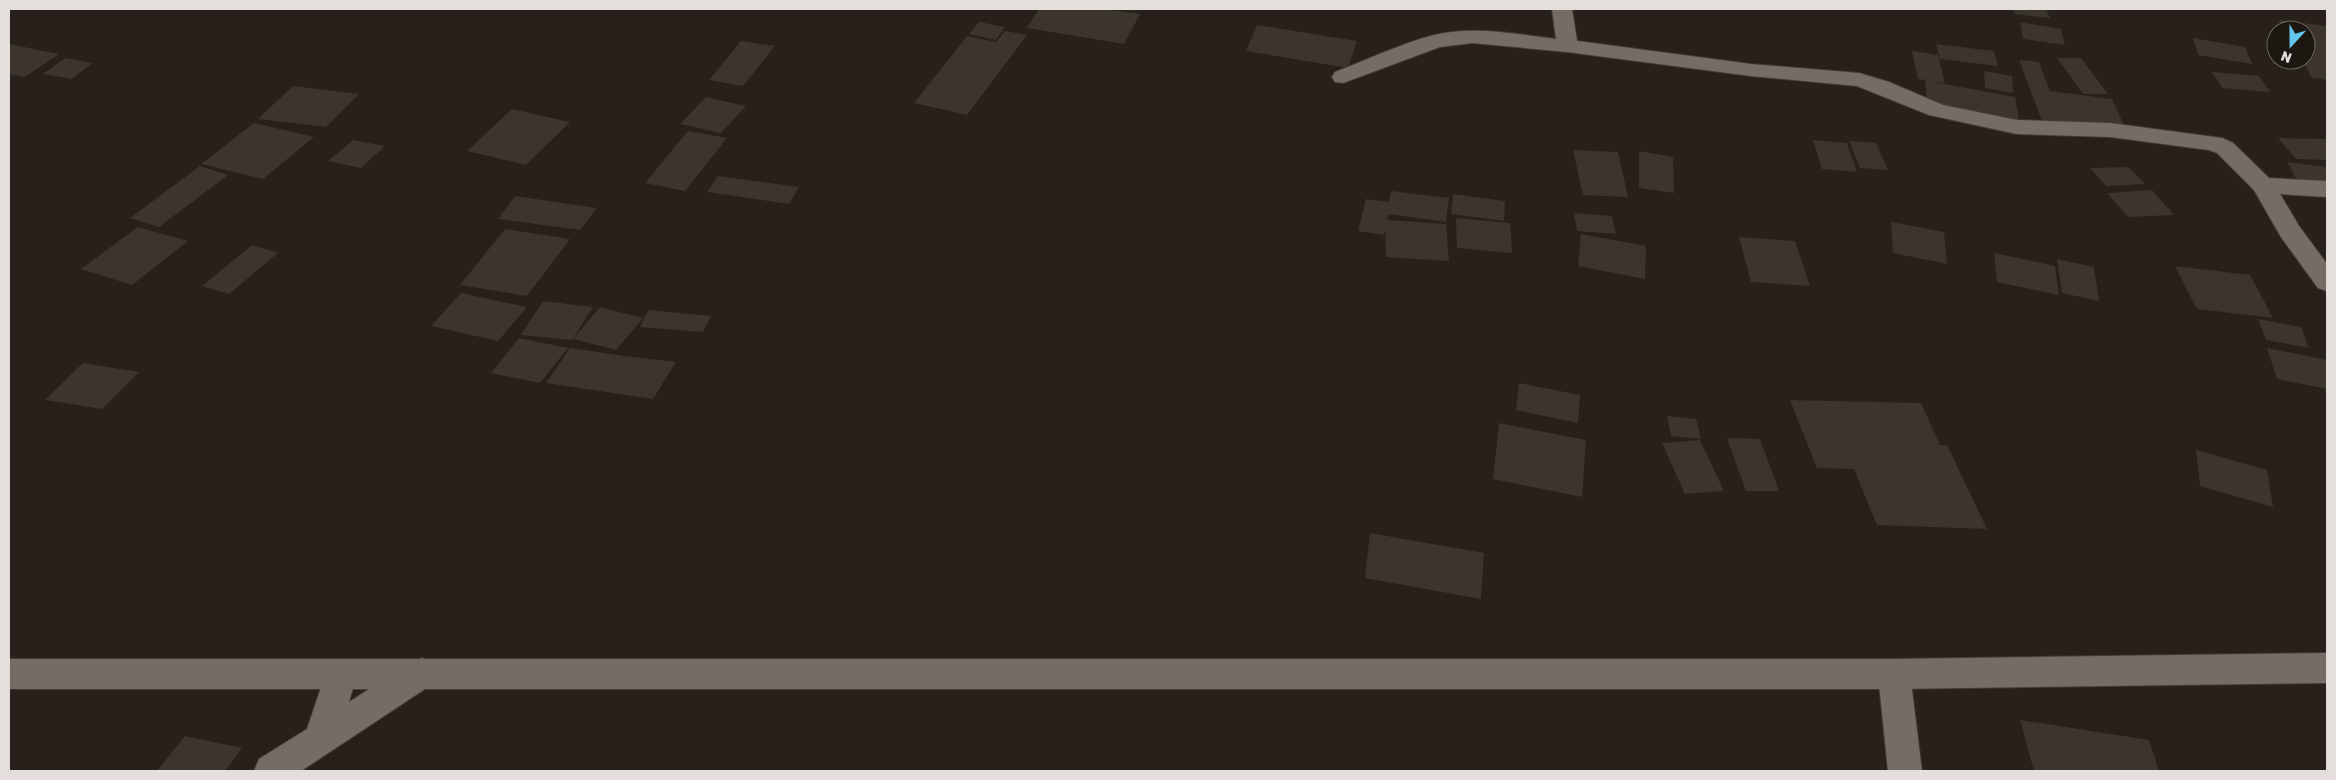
<svg xmlns="http://www.w3.org/2000/svg" width="2336" height="780" viewBox="0 0 2336 780" font-family="Rubik,sans-serif">
  <style>
    .building { fill: #3b352e }
    .lines { fill: none; stroke-linecap: round; stroke-linejoin: round }
    .street-casing { stroke: #433d39; stroke-width: 2 }
    .secondary-casing { stroke: #433d39; stroke-width: 2 }
    .street { fill: #756c66; fill-rule: evenodd }
    .secondary { fill: #756c66; fill-rule: evenodd }
  </style>
  <rect width="100%" height="100%" fill="#27201b"/>
  <g class="building">
    <polygon points="1039,9 1103,9 1140,14 1124,44 1027,28"/>
    <polygon points="2013,9 2046,9 2050,18 2015,14"/>
    <polygon points="2279,20 2327,26 2327,80 2312,78 2302,60 2306,60 2306,30 2285,30"/>
    <polygon points="979,22 1005,27 996,40 969,34"/>
    <polygon points="2020,22 2061,29 2065,45 2023,39"/>
    <polygon points="1257,25 1357,41 1348,68 1246,51"/>
    <polygon points="1005,31 1027,35 967,115 914,103 967,36 996,42"/>
    <polygon points="2193,38 2245,47 2252,64 2198,55"/>
    <polygon points="741,41 775,46 743,86 709,80"/>
    <polygon points="9,44 59,54 25,77 9,74"/>
    <polygon points="1936,44 1994,51 1998,66 1940,59"/>
    <polygon points="1912,51 1938,55 1945,83 1929,81 2015,97 2021,131 1928,114 1925,80 1918,79"/>
    <polygon points="65,58 93,63 71,79 43,74"/>
    <polygon points="2057,58 2081,58 2108,94 2083,94"/>
    <polygon points="2019,60 2039,62 2050,91 2112,99 2125,128 2067,121 2071,132 2045,129"/>
    <polygon points="1984,71 2012,76 2013,93 1985,88"/>
    <polygon points="2212,72 2259,76 2270,92 2222,88"/>
    <polygon points="293,86 359,94 326,127 258,119"/>
    <polygon points="706,97 746,106 721,133 680,124"/>
    <polygon points="512,109 570,122 526,165 467,151"/>
    <polygon points="254,123 314,137 263,179 201,164"/>
    <polygon points="688,131 727,138 685,191 645,183"/>
    <polygon points="2278,138 2327,139 2327,160 2296,159"/>
    <polygon points="353,140 385,146 361,168 328,161"/>
    <polygon points="1813,140 1847,143 1857,172 1822,169"/>
    <polygon points="1849,141 1876,143 1888,170 1860,168"/>
    <polygon points="1573,150 1618,152 1628,197 1583,195"/>
    <polygon points="1639,151 1673,157 1674,193 1639,188"/>
    <polygon points="2287,162 2327,167 2327,187 2299,184"/>
    <polygon points="200,166 228,175 159,227 130,218"/>
    <polygon points="2128,167 2145,184 2106,186 2090,168"/>
    <polygon points="718,176 799,187 789,204 707,192"/>
    <polygon points="2152,190 2174,215 2128,217 2107,193"/>
    <polygon points="1391,191 1449,198 1446,222 1389,214 1387,220 1446,224 1449,261 1386,257 1385,228 1384,235 1358,231 1366,199 1389,202"/>
    <polygon points="1453,194 1505,201 1504,221 1451,214"/>
    <polygon points="515,196 597,208 580,230 498,219"/>
    <polygon points="1574,213 1612,216 1616,234 1577,231"/>
    <polygon points="1456,218 1510,223 1512,253 1457,248"/>
    <polygon points="1891,222 1944,232 1947,264 1893,253"/>
    <polygon points="138,227 188,241 132,285 81,269"/>
    <polygon points="505,229 570,239 527,296 460,285"/>
    <polygon points="1581,234 1646,246 1645,279 1578,266"/>
    <polygon points="1739,237 1795,241 1810,286 1751,282"/>
    <polygon points="252,245 278,253 229,294 202,286"/>
    <polygon points="1994,253 2055,266 2059,295 1997,282"/>
    <polygon points="2057,259 2094,267 2099,301 2062,293"/>
    <polygon points="2175,266 2250,275 2273,318 2197,309"/>
    <polygon points="461,293 527,307 498,341 431,326"/>
    <polygon points="543,301 593,307 572,340 521,335"/>
    <polygon points="600,307 643,318 616,350 573,339"/>
    <polygon points="648,310 711,316 703,332 640,327"/>
    <polygon points="2258,319 2301,327 2309,348 2266,340"/>
    <polygon points="519,338 568,348 540,383 491,373"/>
    <polygon points="570,348 625,356 676,362 653,399 546,383"/>
    <polygon points="2267,348 2327,360 2327,389 2277,379"/>
    <polygon points="83,363 139,372 102,409 45,400"/>
    <polygon points="1519,383 1580,395 1578,423 1516,410"/>
    <polygon points="1790,400 1921,403 1940,445 1947,445 1987,529 1877,525 1854,469 1817,468"/>
    <polygon points="1667,416 1696,419 1701,439 1671,436"/>
    <polygon points="1499,423 1586,440 1582,497 1493,479"/>
    <polygon points="1727,438 1760,439 1779,491 1746,491"/>
    <polygon points="1700,440 1724,491 1685,494 1662,443"/>
    <polygon points="2196,450 2267,470 2273,507 2200,486"/>
    <polygon points="1370,533 1484,553 1481,599 1365,578"/>
    <polygon points="2020,720 2149,740 2159,771 2034,771"/>
    <polygon points="185,736 242,748 225,771 157,771"/>
  </g>
  <g class="lines">
    <defs>
      <g id="street">
        <path d="M1552 9H1572L1577 41 1751 64 1859 73 1889 82 1943 105 2017 120 2110 123 2222 138 2233 143 2269 178 2327 181V197L2280 194 2299 226 2327 264V291L2318 288 2281 237 2254 190 2217 153 2209 150 2110 137 2017 134 1929 115 1857 86 1751 76 1567 52 1472 43 1440 47 1343 83 1335 82 1332 77 1335 72C1368 60 1418 35 1452 32 1486 28 1522 35 1556 39Z"/>
        <polygon points="422,658 434,663 438,673 434,683 301,771 254,771 259,759 307,729 329,664 341,659 353,664 357,674 349,702 410,663"/>
        <polygon points="1894,659 1906,664 1910,674 1922,771 1888,771 1878,674 1882,664"/>
      </g>
      <polygon id="secondary" points="2327,653 2327,683 1894,689 9,689 9,659 1894,659"/>
    </defs>
    <use href="#street" class="street-casing"/>
    <use href="#secondary" class="secondary-casing"/>
    <use href="#street" class="street"/>
    <use href="#secondary" class="secondary"/>
  </g>
  <rect width="2336" height="780" fill="none" stroke="#e4dfdc" stroke-width="20"/>
  <g transform="translate(2291 45) rotate(201)"><circle r="24" fill="#1d1712" stroke="#6d6763"/>
  <path d="M0-4L9 19L0 12L-9 19Z" fill="#64c5ee"/>
  <text y="-8" font-size="14" font-weight="bold" text-anchor="middle" fill="#e4dfdc">N</text>
  </g>
</svg>
